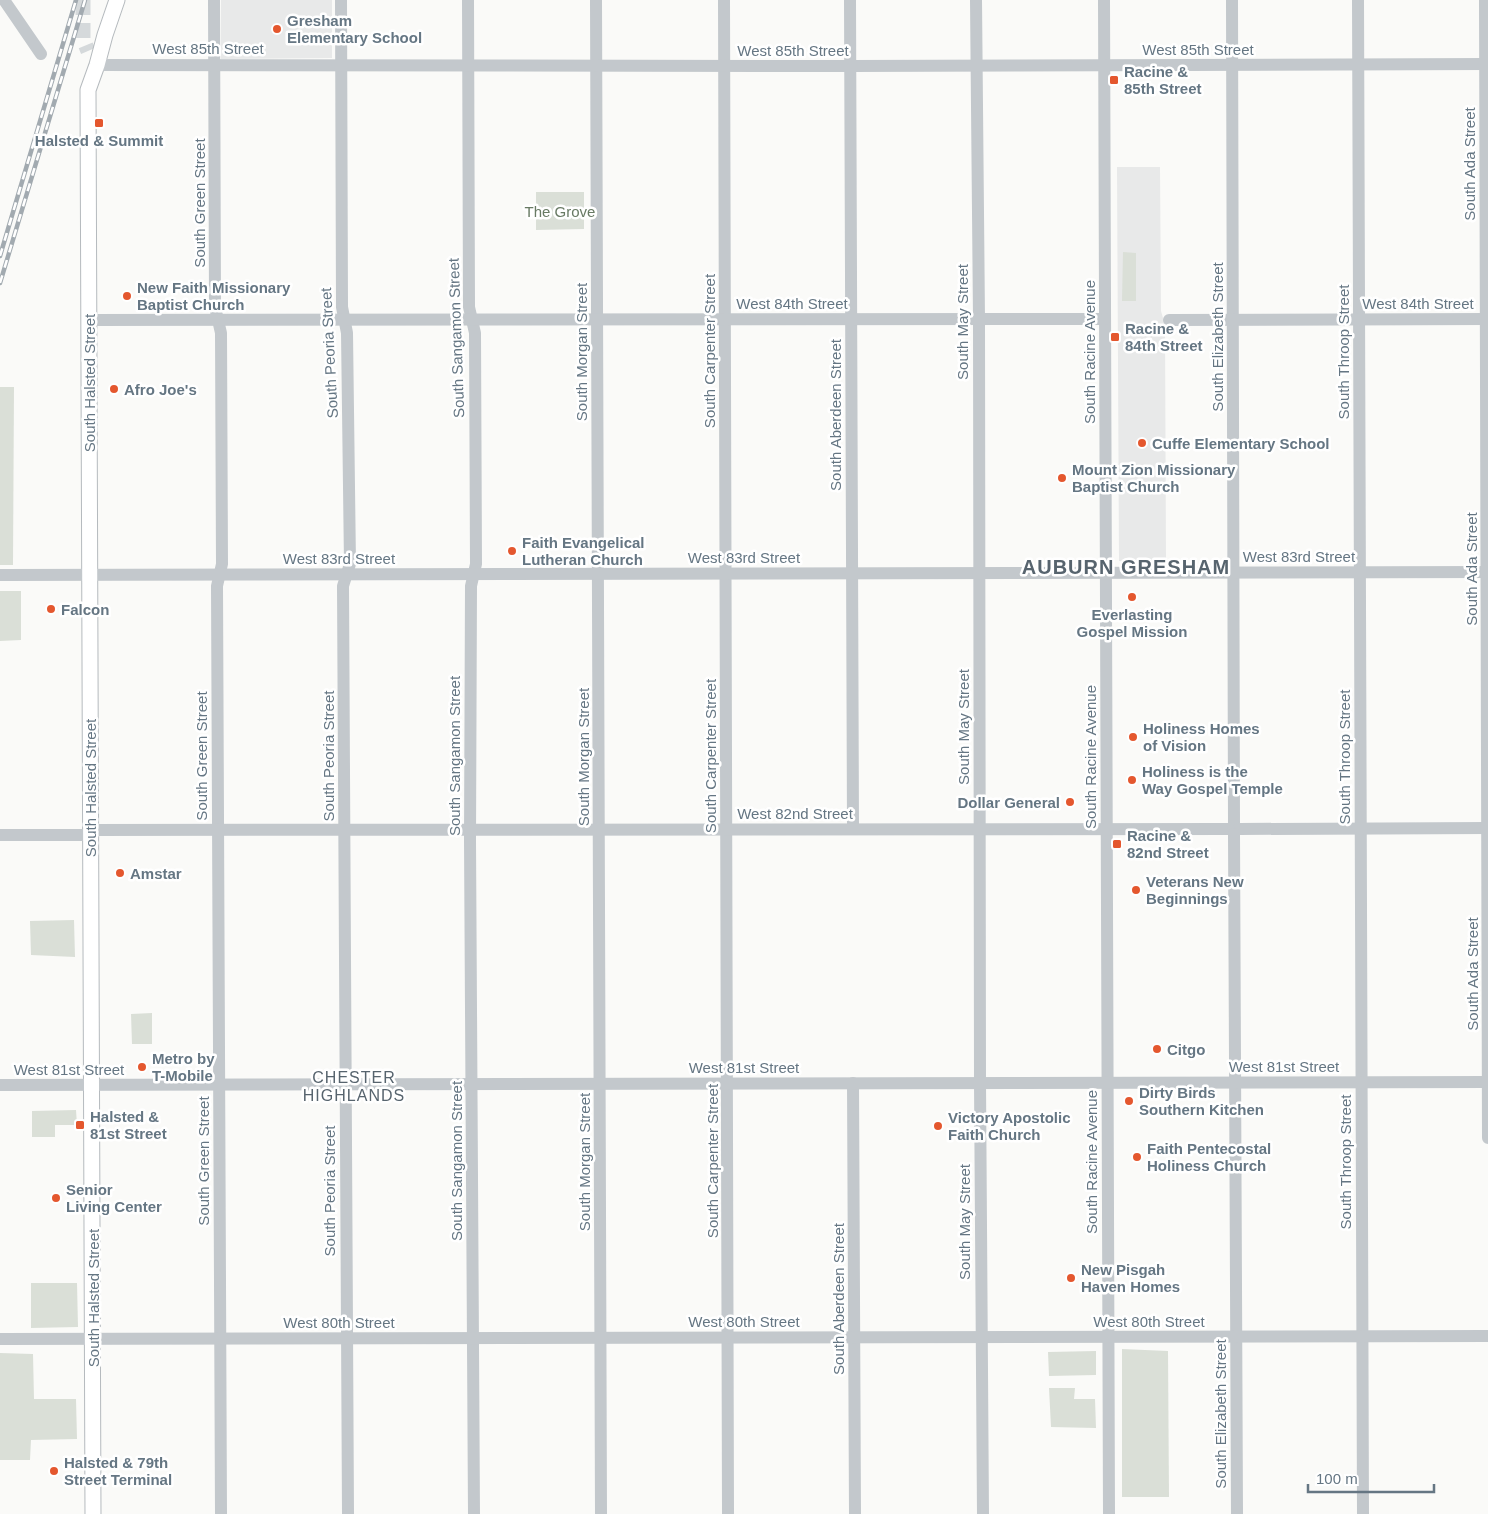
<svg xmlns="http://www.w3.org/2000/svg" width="1488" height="1514" viewBox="0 0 1488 1514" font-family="Helvetica,sans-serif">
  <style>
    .built { fill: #e8e9e9 }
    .green { fill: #dadfd7 }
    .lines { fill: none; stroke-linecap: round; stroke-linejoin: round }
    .major-tunnel { stroke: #d5d9db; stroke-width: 15; stroke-dasharray: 15 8; stroke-linecap: butt }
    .major-casing { stroke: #b5babe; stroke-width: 17 }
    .minor { stroke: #c3c8cc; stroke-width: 12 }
    .major { stroke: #fff; stroke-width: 15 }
    .rail-casing { stroke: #a2aab0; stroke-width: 4.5 }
    .rail { stroke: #fff; stroke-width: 2.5; stroke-dasharray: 8; stroke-linecap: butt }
    .poi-dot { fill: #e4572e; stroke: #fff; stroke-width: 2 }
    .labels { text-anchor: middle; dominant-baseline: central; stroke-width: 5; stroke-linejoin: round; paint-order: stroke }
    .poi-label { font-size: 15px; font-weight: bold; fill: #657683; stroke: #fff; text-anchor: start }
    .street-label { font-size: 15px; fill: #657683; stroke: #fff }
    .park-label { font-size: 15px; fill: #687a64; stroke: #fff }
    .neighbourhood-label { font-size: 16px; letter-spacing: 1px; fill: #57646e; stroke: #fff }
    .district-label { font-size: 20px; font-weight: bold; letter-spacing: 1px; fill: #57646e; stroke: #fff }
  </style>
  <rect width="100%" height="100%" fill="#fafaf8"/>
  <g class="built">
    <polygon points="221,0 332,0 332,58 221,59"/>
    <polygon points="1117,167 1160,167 1161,311 1165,325 1166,561 1119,561"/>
  </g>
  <g class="green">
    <polygon points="536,192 584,192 584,229 536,230"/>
    <polygon points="1123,252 1136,253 1136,301 1122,301"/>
    <polygon points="0,387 14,387 13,565 0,565"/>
    <polygon points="0,591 21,591 21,640 0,641"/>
    <polygon points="74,920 75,957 31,955 30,921"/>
    <polygon points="152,1013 152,1044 132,1044 131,1014"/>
    <polygon points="76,1110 77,1125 55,1125 55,1137 32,1137 32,1111"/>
    <polygon points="31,1283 77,1283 78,1327 31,1328"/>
    <polygon points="1122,1349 1168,1351 1169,1497 1122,1497"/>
    <polygon points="1096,1351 1096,1375 1049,1376 1048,1352"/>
    <polygon points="0,1353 33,1354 34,1399 76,1399 77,1439 31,1440 30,1460 0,1460"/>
    <polygon points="1049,1388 1075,1388 1074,1399 1095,1399 1096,1428 1051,1427"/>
  </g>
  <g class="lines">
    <polyline class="major-tunnel" points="83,0 83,39 88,51"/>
    <defs>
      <polyline id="major" points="93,1514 88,90 97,65 105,35 117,0"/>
    </defs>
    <use href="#major" class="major-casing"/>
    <g class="minor">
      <polyline points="4,0 41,54"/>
      <polyline points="214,0 215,307 221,333 222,564 217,586 221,1514"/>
      <polyline points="341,0 342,307 347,333 350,564 343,586 348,1514"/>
      <polyline points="468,0 469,307 475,333 476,564 471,586 470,840 474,1514"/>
      <polyline points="596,0 601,1514"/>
      <polyline points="724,0 728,1513"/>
      <polyline points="850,0 853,829"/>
      <polyline points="976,0 979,319 980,1083 983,1514"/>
      <polyline points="1104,0 1109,1514"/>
      <polyline points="1232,0 1234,824"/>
      <polyline points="1358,0 1363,1514"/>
      <polyline points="1485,0 1488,1138"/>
      <polyline points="97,65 850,66 1488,64"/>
      <polyline points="89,320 1105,319"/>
      <polyline points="1169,320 1488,319"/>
      <polyline points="0,575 1488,572"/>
      <polyline points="1239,829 1488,828"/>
      <polyline points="90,830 1229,829"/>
      <polyline points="1234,834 1237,1514"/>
      <polyline points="0,835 90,835"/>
      <polyline points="853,1083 855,1514"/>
      <polyline points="0,1085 1488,1082"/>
      <polyline points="0,1339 1488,1336"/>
    </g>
    <use href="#major" class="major"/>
    <defs>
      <g id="rail">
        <polyline points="0,256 76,0"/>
        <polyline points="0,283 85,0"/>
      </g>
    </defs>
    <use href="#rail" class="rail-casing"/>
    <use href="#rail" class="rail"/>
  </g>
  <g class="poi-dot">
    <circle cx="277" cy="29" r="5"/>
    <rect x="1109" y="75" width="10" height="10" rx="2.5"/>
    <rect x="94" y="118" width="10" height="10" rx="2.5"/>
    <circle cx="127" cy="296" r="5"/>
    <rect x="1110" y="332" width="10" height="10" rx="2.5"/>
    <circle cx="114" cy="389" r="5"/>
    <circle cx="1142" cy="443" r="5"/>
    <circle cx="1062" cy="478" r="5"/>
    <circle cx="512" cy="551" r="5"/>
    <circle cx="1132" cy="597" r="5"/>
    <circle cx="51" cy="609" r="5"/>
    <circle cx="1133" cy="737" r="5"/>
    <circle cx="1132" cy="780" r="5"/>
    <circle cx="1070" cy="802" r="5"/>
    <rect x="1112" y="839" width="10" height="10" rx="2.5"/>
    <circle cx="120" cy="873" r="5"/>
    <circle cx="1136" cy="890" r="5"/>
    <circle cx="1157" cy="1049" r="5"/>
    <circle cx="142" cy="1067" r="5"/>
    <circle cx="1129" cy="1101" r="5"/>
    <rect x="75" y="1120" width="10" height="10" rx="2.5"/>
    <circle cx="938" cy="1126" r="5"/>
    <circle cx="1137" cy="1157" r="5"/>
    <circle cx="56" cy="1198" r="5"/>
    <circle cx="1071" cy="1278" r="5"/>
    <circle cx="54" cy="1471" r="5"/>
  </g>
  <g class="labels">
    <g class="poi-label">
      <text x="287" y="20">Gresham<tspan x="287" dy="17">Elementary School</tspan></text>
      <text x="1124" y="71">Racine &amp;<tspan x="1124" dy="17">85th Street</tspan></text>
      <text x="99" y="140" text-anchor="middle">Halsted &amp; Summit</text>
      <text x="137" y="287">New Faith Missionary<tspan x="137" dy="17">Baptist Church</tspan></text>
      <text x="1125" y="328">Racine &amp;<tspan x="1125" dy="17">84th Street</tspan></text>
      <text x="124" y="389">Afro Joe's</text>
      <text x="1152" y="443">Cuffe Elementary School</text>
      <text x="1072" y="469">Mount Zion Missionary<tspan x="1072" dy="17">Baptist Church</tspan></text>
      <text x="522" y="542">Faith Evangelical<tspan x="522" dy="17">Lutheran Church</tspan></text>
      <text x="61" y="609">Falcon</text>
      <text x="1132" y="614" text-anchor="middle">Everlasting<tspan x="1132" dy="17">Gospel Mission</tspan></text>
      <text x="1143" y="728">Holiness Homes<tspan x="1143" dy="17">of Vision</tspan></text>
      <text x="1142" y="771">Holiness is the<tspan x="1142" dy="17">Way Gospel Temple</tspan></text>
      <text x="1060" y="802" text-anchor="end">Dollar General</text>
      <text x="1127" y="835">Racine &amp;<tspan x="1127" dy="17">82nd Street</tspan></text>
      <text x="130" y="873">Amstar</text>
      <text x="1146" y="881">Veterans New<tspan x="1146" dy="17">Beginnings</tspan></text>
      <text x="1167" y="1049">Citgo</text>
      <text x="152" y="1058">Metro by<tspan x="152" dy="17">T-Mobile</tspan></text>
      <text x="1139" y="1092">Dirty Birds<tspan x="1139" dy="17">Southern Kitchen</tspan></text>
      <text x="90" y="1116">Halsted &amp;<tspan x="90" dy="17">81st Street</tspan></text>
      <text x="948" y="1117">Victory Apostolic<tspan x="948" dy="17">Faith Church</tspan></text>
      <text x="1147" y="1148">Faith Pentecostal<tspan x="1147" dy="17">Holiness Church</tspan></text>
      <text x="66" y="1189">Senior<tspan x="66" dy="17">Living Center</tspan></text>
      <text x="1081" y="1269">New Pisgah<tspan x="1081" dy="17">Haven Homes</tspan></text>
      <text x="64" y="1462">Halsted &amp; 79th<tspan x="64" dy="17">Street Terminal</tspan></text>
    </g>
    <g class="street-label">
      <text x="208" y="48">West 85th Street</text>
      <text x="1198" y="49">West 85th Street</text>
      <text x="793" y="50">West 85th Street</text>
      <text transform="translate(1469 164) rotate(-90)">South Ada Street</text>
      <text transform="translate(199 203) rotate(-90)">South Green Street</text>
      <text x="792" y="303">West 84th Street</text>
      <text x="1418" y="303">West 84th Street</text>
      <text transform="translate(962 322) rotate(-90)">South May Street</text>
      <text transform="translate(1217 337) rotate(-90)">South Elizabeth Street</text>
      <text transform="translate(456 338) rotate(-92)">South Sangamon Street</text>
      <text transform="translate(709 351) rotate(-90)">South Carpenter Street</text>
      <text transform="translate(581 352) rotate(-90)">South Morgan Street</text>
      <text transform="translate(1089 352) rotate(-90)">South Racine Avenue</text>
      <text transform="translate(1343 352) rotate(-90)">South Throop Street</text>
      <text transform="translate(329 353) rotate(-93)">South Peoria Street</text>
      <text transform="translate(89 383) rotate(-90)">South Halsted Street</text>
      <text transform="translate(835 415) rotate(-90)">South Aberdeen Street</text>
      <text x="1299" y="556">West 83rd Street</text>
      <text x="744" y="557">West 83rd Street</text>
      <text x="339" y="558">West 83rd Street</text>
      <text transform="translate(1471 569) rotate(-90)">South Ada Street</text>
      <text transform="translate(963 727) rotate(-90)">South May Street</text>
      <text transform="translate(201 756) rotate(-90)">South Green Street</text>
      <text transform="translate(328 756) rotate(-90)">South Peoria Street</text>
      <text transform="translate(454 756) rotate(-90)">South Sangamon Street</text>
      <text transform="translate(710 756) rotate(-90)">South Carpenter Street</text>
      <text transform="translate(583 757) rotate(-90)">South Morgan Street</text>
      <text transform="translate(1090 757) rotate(-90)">South Racine Avenue</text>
      <text transform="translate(1344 757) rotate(-90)">South Throop Street</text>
      <text transform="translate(90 788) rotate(-90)">South Halsted Street</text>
      <text x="795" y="813">West 82nd Street</text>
      <text transform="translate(1472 974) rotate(-90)">South Ada Street</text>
      <text x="1284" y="1066">West 81st Street</text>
      <text x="744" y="1067">West 81st Street</text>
      <text x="69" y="1069">West 81st Street</text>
      <text transform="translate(203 1161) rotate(-90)">South Green Street</text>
      <text transform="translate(456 1161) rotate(-90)">South Sangamon Street</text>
      <text transform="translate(712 1161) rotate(-90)">South Carpenter Street</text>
      <text transform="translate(584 1162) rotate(-90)">South Morgan Street</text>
      <text transform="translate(1091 1162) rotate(-90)">South Racine Avenue</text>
      <text transform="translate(1345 1162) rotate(-90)">South Throop Street</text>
      <text transform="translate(329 1191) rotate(-90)">South Peoria Street</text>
      <text transform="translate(964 1222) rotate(-90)">South May Street</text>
      <text transform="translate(93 1298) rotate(-90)">South Halsted Street</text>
      <text transform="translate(838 1299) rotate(-90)">South Aberdeen Street</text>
      <text x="744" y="1321">West 80th Street</text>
      <text x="1149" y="1321">West 80th Street</text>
      <text x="339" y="1322">West 80th Street</text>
      <text transform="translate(1220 1414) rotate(-90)">South Elizabeth Street</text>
    </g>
    <g class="park-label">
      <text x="560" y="211">The Grove</text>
    </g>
    <g class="neighbourhood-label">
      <text x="354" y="1077">CHESTER<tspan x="354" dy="18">HIGHLANDS</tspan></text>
    </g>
    <g class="district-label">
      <text x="1126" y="567">AUBURN GRESHAM</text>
    </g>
  </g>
  <path d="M1308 1484v8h126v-8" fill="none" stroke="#657683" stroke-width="2.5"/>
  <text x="1316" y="1484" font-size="15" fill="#657683" stroke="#ffffff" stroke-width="4" paint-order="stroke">100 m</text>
</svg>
